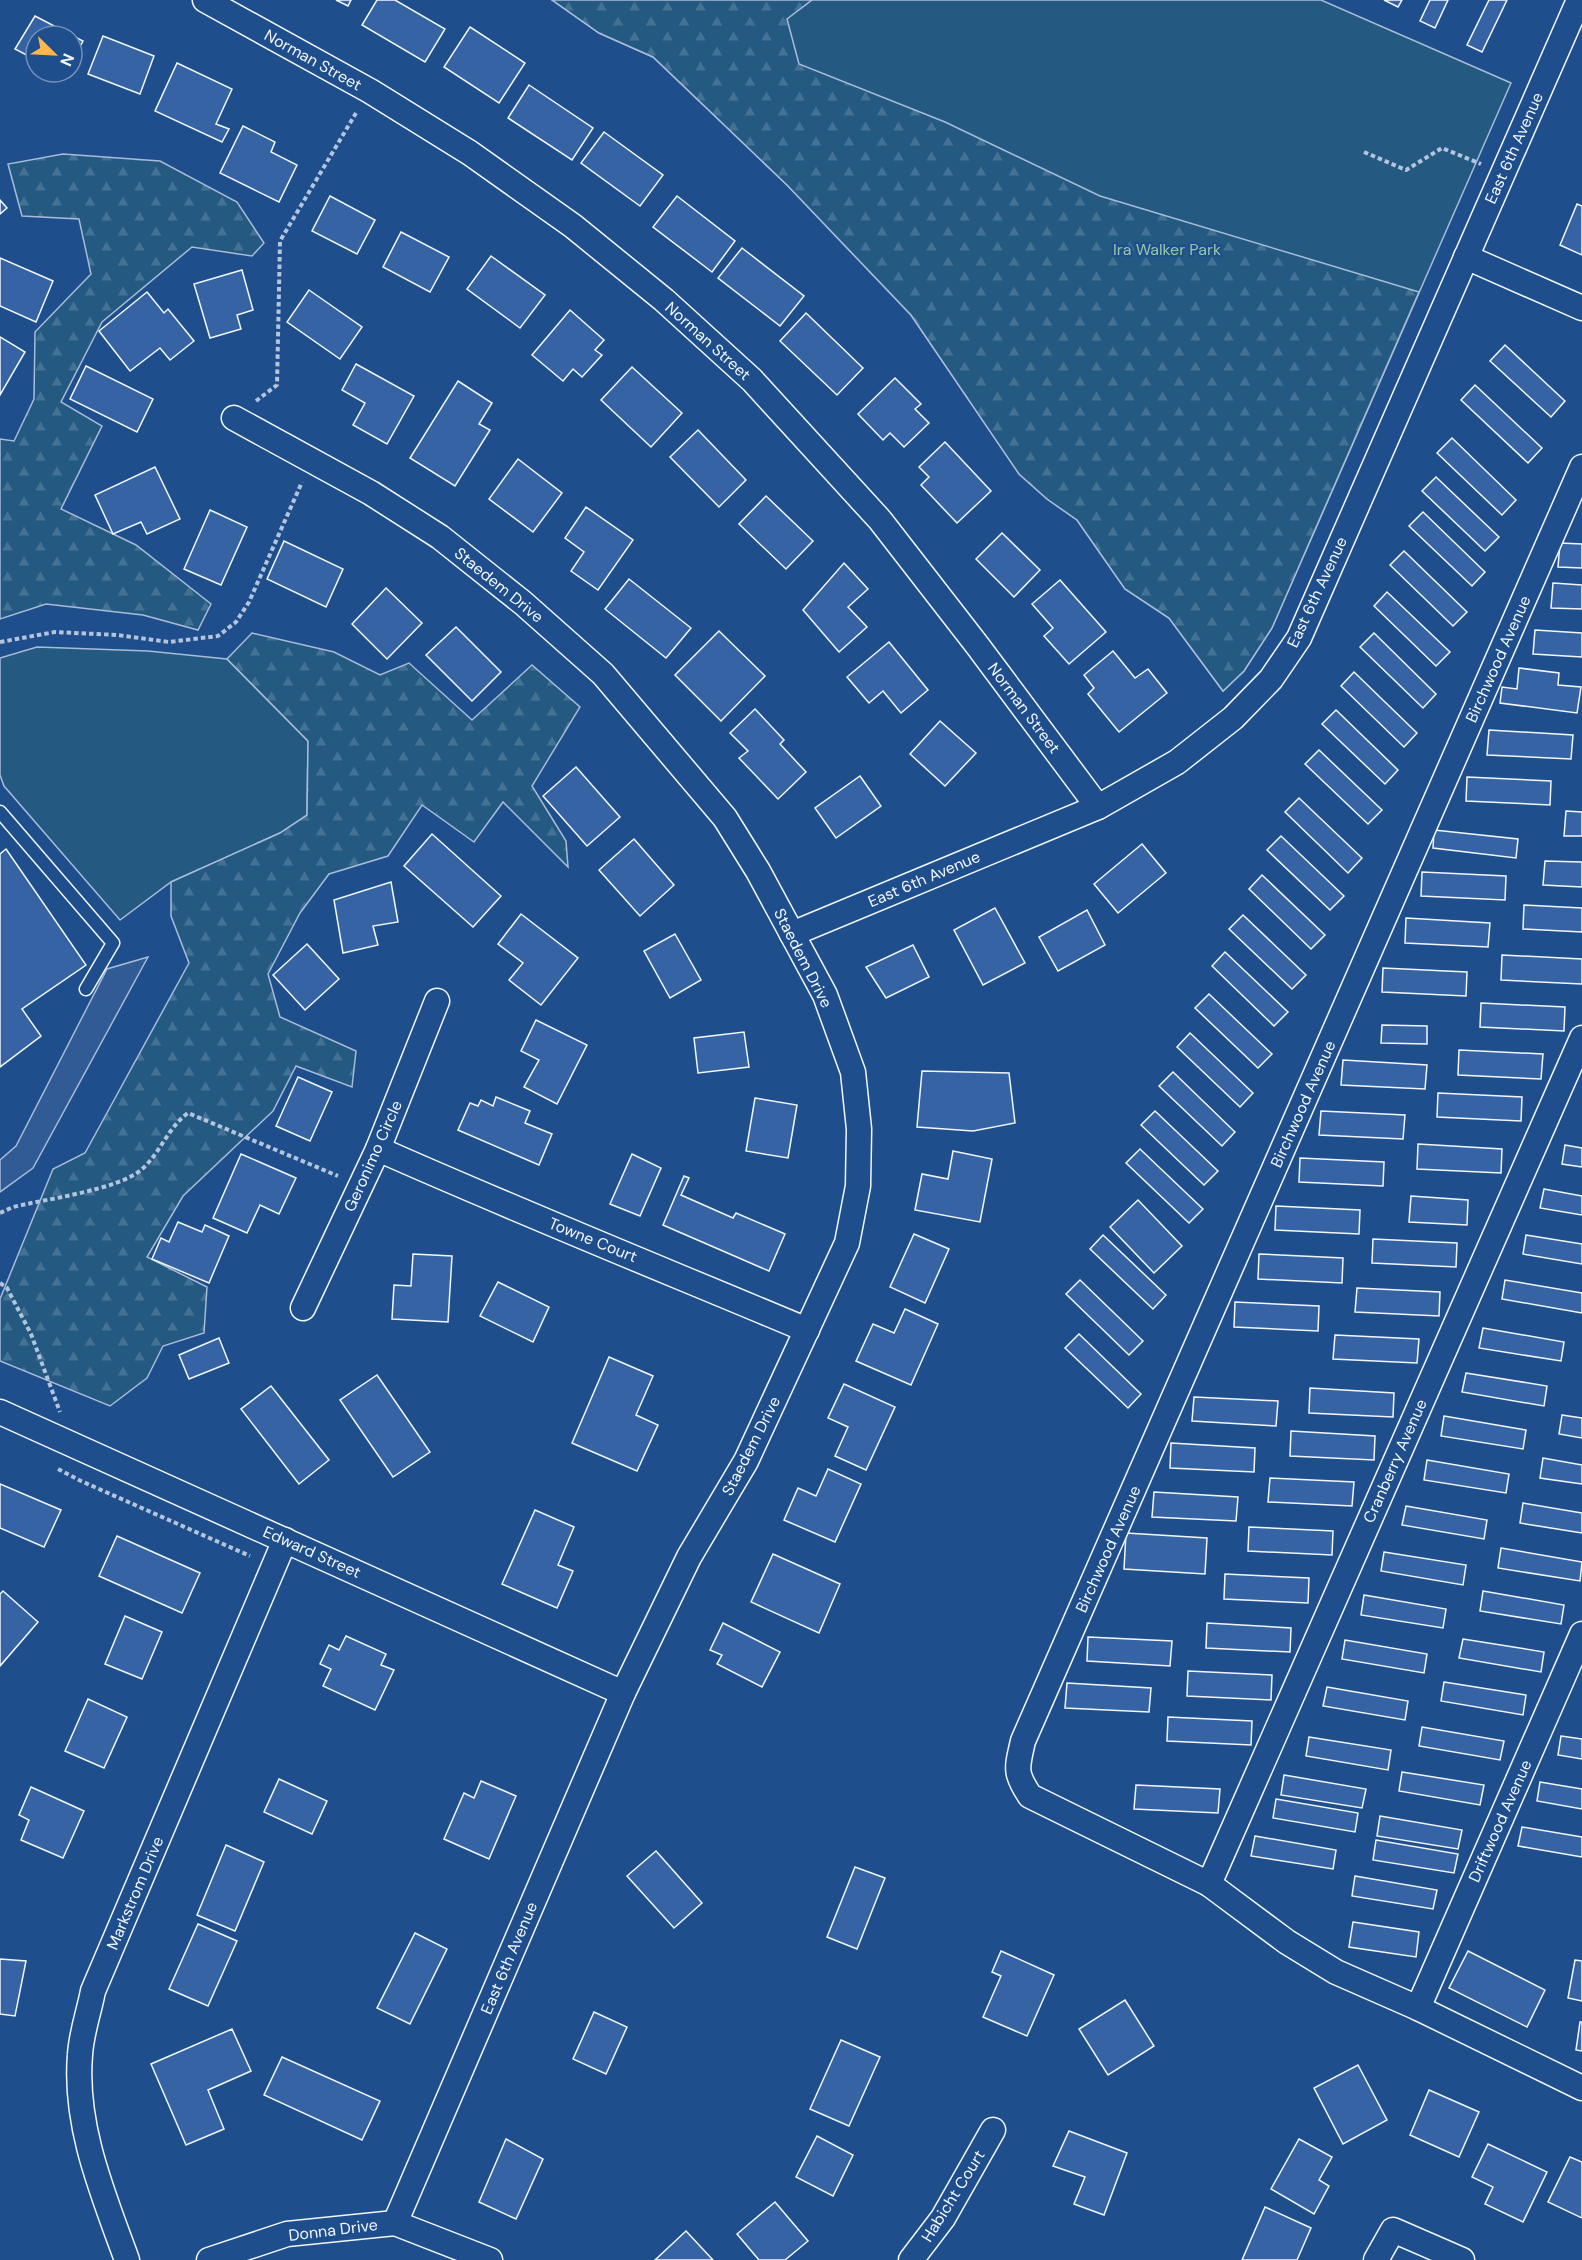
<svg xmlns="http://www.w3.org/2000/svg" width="1582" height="2260" viewBox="0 0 1582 2260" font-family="'DM Sans',sans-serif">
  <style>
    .green { fill: #245a82; stroke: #a8bbd7; stroke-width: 1.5 }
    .forest { fill: url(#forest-firs); stroke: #a8bbd7; stroke-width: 1.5 }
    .parking { fill: #305b95; stroke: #a8bbd7; stroke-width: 1.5 }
    .building { fill: #3563a3; stroke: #f2f6ff; stroke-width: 1.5 }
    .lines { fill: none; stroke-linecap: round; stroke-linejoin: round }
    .lane-casing { stroke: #f2f6ff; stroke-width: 15 }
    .street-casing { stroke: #f2f6ff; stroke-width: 27 }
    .path { stroke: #b3c4dc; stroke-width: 4; stroke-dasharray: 4.5 3; stroke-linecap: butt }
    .lane { stroke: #1f4e8c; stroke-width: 12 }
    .street { stroke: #1f4e8c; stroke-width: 24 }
    .labels { text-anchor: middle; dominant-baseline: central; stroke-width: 4.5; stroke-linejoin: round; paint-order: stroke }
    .street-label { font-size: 16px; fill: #f2f6ff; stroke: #1f4e8c }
    .park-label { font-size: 16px; fill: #97c8a6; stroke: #1f4e8c }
  </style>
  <defs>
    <pattern id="forest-firs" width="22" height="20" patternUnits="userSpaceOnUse" patternTransform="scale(1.5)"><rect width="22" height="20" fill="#245a82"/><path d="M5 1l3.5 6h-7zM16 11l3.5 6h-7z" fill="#447295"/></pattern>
  </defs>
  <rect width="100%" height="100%" fill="#1f4e8c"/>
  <g class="green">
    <polygon points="552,0 1321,0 1511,83 1272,628 1244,671 1223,691 1169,618 1125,589 1077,520 1047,499 1019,474 911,315 787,185 653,57 599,33"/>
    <polygon points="37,647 148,651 227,659 308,741 307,815 280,833 171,882 120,920 4,786 0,775 0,658"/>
  </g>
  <g class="forest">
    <polygon points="552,0 812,0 787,19 799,64 945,122 1100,196 1419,292 1272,628 1244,671 1223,691 1169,618 1125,589 1077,520 1047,499 1019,474 911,315 787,185 653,57 599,33"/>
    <polygon points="63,154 160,161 237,202 264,243 252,256 192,247 102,322 61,402 102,426 61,509 136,545 211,604 198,630 143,615 46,604 0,619 0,439 14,441 34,399 35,332 91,274 79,219 22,216 8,164"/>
    <polygon points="252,633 334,652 380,675 409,663 472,720 532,665 580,707 532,786 566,841 568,867 503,802 474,842 422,805 388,856 329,874 300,913 268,974 280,1017 356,1051 352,1087 296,1066 273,1111 183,1196 147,1257 207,1287 204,1333 163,1346 147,1378 110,1406 0,1361 0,1299 53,1169 85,1153 189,963 171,916 171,882 280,833 307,815 308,741 227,659"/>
  </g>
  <polygon class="parking" points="148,957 33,1168 0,1192 0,1160 16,1146 107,969"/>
  <g class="building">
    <polygon points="336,0 351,0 348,6"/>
    <polygon points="377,0 395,0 445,29 425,62 362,25"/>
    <polygon points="1384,0 1402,0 1398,7"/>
    <polygon points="1430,0 1448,0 1435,28 1420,21"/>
    <polygon points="1489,0 1507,0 1482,52 1467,45"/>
    <polygon points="35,16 83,41 72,61 72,36 36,36 36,60 15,49"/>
    <polygon points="470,27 525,63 499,103 444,67"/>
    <polygon points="103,36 154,56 140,94 88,74"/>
    <polygon points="177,63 232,89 216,124 229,129 222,142 155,111"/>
    <polygon points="529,85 593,128 572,160 508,118"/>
    <polygon points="243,126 275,142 271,152 297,165 279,202 220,173"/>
    <polygon points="604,132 663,175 640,206 581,163"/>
    <polygon points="330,196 375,220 357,254 312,231"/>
    <polygon points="677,196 735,241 712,272 653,227"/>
    <polygon points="0,200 7,208 0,214"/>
    <polygon points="1577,204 1582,206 1582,255 1560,245"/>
    <polygon points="401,232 449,257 430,292 383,267"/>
    <polygon points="742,248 804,296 780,326 718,278"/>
    <polygon points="491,256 545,295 520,328 467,289"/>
    <polygon points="0,258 53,281 36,322 0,306"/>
    <polygon points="242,270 253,310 237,315 241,329 210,338 194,284"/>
    <polygon points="309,290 362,327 340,359 287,322"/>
    <polygon points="147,292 164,313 168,309 194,341 170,360 160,348 130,371 99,331"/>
    <polygon points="570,310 604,340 595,350 602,355 582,377 573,369 563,381 532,355"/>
    <polygon points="806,313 863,368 837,395 780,341"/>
    <polygon points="0,337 25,352 0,395"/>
    <polygon points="1505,345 1565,401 1551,417 1490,361"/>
    <polygon points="356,364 414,396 387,444 353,425 365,403 342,390"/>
    <polygon points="86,366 153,399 137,432 70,399"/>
    <polygon points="632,367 682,413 651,447 601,400"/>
    <polygon points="895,378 921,404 915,409 929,423 904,447 890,433 883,440 858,414"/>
    <polygon points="458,381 492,403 479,424 490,430 455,486 410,458"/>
    <polygon points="1475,385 1542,448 1528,463 1461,400"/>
    <polygon points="698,430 746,480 719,507 670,457"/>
    <polygon points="1452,438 1516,500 1502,515 1437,453"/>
    <polygon points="945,442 991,491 957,523 921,485 929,477 919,467"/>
    <polygon points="518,459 562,493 533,532 489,499"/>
    <polygon points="155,467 180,519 147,534 141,522 113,534 95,495"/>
    <polygon points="1436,477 1499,537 1485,551 1422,491"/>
    <polygon points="766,496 813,541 786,569 739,524"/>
    <polygon points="586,507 633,540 598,590 571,571 584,552 565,538"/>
    <polygon points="210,510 247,527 221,585 184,569"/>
    <polygon points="1423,512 1485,572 1472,586 1409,526"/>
    <polygon points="1002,533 1040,570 1014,597 976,559"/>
    <polygon points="284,541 343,569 326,607 267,579"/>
    <polygon points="1560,543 1582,544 1582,568 1558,567"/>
    <polygon points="1404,551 1467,612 1453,626 1390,565"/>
    <polygon points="844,563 868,589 848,607 867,627 839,652 803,610"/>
    <polygon points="629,579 691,628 666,658 605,609"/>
    <polygon points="1060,580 1106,632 1069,664 1044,636 1053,628 1032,604"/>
    <polygon points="1553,583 1582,585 1582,609 1551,608"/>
    <polygon points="386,588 422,623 387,659 352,624"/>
    <polygon points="1387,592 1450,652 1436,666 1374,606"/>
    <polygon points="456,627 501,672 472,701 426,655"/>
    <polygon points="1535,630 1582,633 1582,657 1533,654"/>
    <polygon points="719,631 765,676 721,721 675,675"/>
    <polygon points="1374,633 1436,694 1423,708 1360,647"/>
    <polygon points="889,642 928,690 901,713 883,691 869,703 847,677"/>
    <polygon points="1113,651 1135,678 1148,669 1167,693 1119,732 1088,694 1094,688 1084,675"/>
    <polygon points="1519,668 1559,673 1558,685 1581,687 1577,713 1500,703 1502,687 1517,689"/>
    <polygon points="1354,672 1417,733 1404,747 1341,686"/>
    <polygon points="755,709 784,740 780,744 806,772 778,799 739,758 748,751 730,733"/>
    <polygon points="1336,710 1398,770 1385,784 1322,724"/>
    <polygon points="940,721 976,753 945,786 910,754"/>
    <polygon points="1489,730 1573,735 1571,759 1487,755"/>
    <polygon points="1319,750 1382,810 1368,824 1305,764"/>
    <polygon points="576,767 620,817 587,846 543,796"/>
    <polygon points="860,776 881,806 836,838 815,808"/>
    <polygon points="1467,777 1551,781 1550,805 1466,801"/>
    <polygon points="1299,798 1362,858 1348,873 1285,812"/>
    <polygon points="1566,811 1582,812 1582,836 1564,836"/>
    <polygon points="1434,830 1518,839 1516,858 1433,848"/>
    <polygon points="432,834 501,896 473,927 404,866"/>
    <polygon points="1281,836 1344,896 1330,910 1267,850"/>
    <polygon points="634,839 674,885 640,916 599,870"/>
    <polygon points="1142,844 1166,873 1118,913 1094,884"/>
    <polygon points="6,849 86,965 22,1009 41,1036 0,1067 0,854"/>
    <polygon points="1545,861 1582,862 1582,887 1543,885"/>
    <polygon points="1422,872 1506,876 1505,900 1421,896"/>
    <polygon points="1262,875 1325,935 1311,949 1249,889"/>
    <polygon points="391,882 398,922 373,926 378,945 343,953 334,900"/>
    <polygon points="1524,905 1582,908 1582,932 1523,929"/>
    <polygon points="995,908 1025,963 983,985 954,930"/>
    <polygon points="1087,910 1105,945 1058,971 1039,937"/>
    <polygon points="521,914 578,958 541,1005 509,980 523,963 498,944"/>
    <polygon points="1243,915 1306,975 1292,989 1229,929"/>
    <polygon points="1406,918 1490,923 1488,947 1405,943"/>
    <polygon points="675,934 701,980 670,998 644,951"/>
    <polygon points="307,944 339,979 305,1010 273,975"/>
    <polygon points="913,945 929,977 886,998 866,967"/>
    <polygon points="1225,952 1288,1012 1274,1026 1212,966"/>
    <polygon points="1502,955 1582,959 1582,984 1501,980"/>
    <polygon points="1383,968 1467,972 1466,996 1382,992"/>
    <polygon points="1209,994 1272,1054 1258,1068 1195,1008"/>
    <polygon points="1481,1003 1565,1007 1564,1031 1480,1027"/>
    <polygon points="536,1020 587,1045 557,1104 524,1087 539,1060 521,1051"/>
    <polygon points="1382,1025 1427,1026 1427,1044 1381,1043"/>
    <polygon points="744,1032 749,1067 698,1073 694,1038"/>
    <polygon points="1190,1033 1253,1093 1240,1107 1177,1047"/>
    <polygon points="1459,1050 1543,1054 1541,1079 1458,1075"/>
    <polygon points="1343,1060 1427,1065 1425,1089 1341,1085"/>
    <polygon points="922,1071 1009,1073 1015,1123 973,1131 917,1127"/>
    <polygon points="1173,1072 1235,1132 1222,1146 1159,1086"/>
    <polygon points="298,1077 332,1092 310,1141 276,1126"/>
    <polygon points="1438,1093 1522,1097 1521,1121 1437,1117"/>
    <polygon points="496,1097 530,1111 525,1123 552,1134 539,1165 458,1130 470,1103 478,1106 481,1100 493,1106"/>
    <polygon points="755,1098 797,1105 788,1158 746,1151"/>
    <polygon points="1155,1111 1218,1171 1204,1185 1141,1125"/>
    <polygon points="1321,1111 1405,1115 1403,1139 1319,1135"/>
    <polygon points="1418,1144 1502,1149 1501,1173 1417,1169"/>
    <polygon points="1565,1145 1582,1148 1582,1167 1562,1164"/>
    <polygon points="1140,1149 1203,1209 1189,1223 1126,1163"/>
    <polygon points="953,1151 992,1159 980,1222 915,1210 922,1174 948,1179"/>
    <polygon points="241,1154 296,1178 279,1214 260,1205 247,1233 213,1218"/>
    <polygon points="632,1154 661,1168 640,1216 610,1204"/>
    <polygon points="1300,1158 1384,1162 1383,1186 1299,1182"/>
    <polygon points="684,1176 689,1178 681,1195 733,1218 736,1213 785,1234 769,1271 663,1225"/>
    <polygon points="1544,1189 1582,1196 1582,1215 1540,1208"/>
    <polygon points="1411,1196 1468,1200 1467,1225 1409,1222"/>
    <polygon points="1138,1200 1182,1246 1154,1273 1110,1227"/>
    <polygon points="1276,1206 1360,1210 1359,1234 1275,1230"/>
    <polygon points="178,1222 202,1232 205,1225 229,1236 209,1283 152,1259 161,1238 169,1242"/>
    <polygon points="914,1234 949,1249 925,1303 890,1287"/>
    <polygon points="1103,1235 1166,1295 1153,1309 1090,1249"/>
    <polygon points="1526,1235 1582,1244 1582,1264 1523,1254"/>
    <polygon points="1373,1239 1457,1243 1456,1267 1372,1263"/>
    <polygon points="413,1254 452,1256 448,1322 392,1319 394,1285 411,1286"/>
    <polygon points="1259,1254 1343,1258 1342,1283 1258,1279"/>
    <polygon points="1080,1280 1143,1341 1129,1355 1066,1294"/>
    <polygon points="1505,1280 1582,1293 1582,1313 1502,1299"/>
    <polygon points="498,1282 549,1307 533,1342 480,1316"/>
    <polygon points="1357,1288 1440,1292 1439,1316 1355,1312"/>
    <polygon points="1235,1302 1319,1306 1318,1331 1234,1327"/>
    <polygon points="905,1309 938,1324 911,1385 856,1361 873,1324 894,1333"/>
    <polygon points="1483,1328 1564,1342 1561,1361 1479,1348"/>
    <polygon points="1079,1334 1141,1394 1128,1408 1065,1348"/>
    <polygon points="1335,1335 1419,1339 1417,1363 1333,1359"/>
    <polygon points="219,1338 229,1363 189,1379 179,1355"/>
    <polygon points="609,1357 653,1376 636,1415 658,1425 637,1471 572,1443"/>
    <polygon points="1466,1373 1547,1386 1544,1406 1462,1392"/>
    <polygon points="377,1375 430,1452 393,1477 340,1400"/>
    <polygon points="844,1384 895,1407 866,1470 835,1456 848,1427 828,1418"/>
    <polygon points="271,1386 329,1460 299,1484 241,1409"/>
    <polygon points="1310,1388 1394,1393 1393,1417 1309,1413"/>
    <polygon points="1194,1397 1278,1401 1276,1426 1192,1421"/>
    <polygon points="1562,1415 1582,1418 1582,1438 1559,1434"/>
    <polygon points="1444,1416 1526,1430 1523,1449 1441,1436"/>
    <polygon points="1291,1431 1375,1436 1374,1460 1290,1456"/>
    <polygon points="1171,1443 1255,1448 1254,1472 1170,1468"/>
    <polygon points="1543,1458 1582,1465 1582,1484 1540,1478"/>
    <polygon points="1427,1460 1509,1474 1506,1493 1424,1480"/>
    <polygon points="828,1469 861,1484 835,1542 784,1520 798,1488 816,1496"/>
    <polygon points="1270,1478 1354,1482 1352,1506 1268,1502"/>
    <polygon points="0,1484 61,1510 44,1547 0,1528"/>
    <polygon points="1154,1492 1238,1497 1236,1521 1152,1517"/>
    <polygon points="1523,1503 1582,1513 1582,1533 1520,1523"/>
    <polygon points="1406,1506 1487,1520 1484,1539 1402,1525"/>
    <polygon points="535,1510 574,1527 558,1565 573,1571 557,1608 502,1584"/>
    <polygon points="1249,1527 1333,1531 1332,1555 1248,1551"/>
    <polygon points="1126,1533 1207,1538 1205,1574 1124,1569"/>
    <polygon points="117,1536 200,1573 182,1613 99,1576"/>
    <polygon points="1501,1548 1582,1562 1580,1581 1498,1568"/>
    <polygon points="1384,1552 1466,1565 1463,1585 1381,1571"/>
    <polygon points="773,1554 840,1584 819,1633 751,1602"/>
    <polygon points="1225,1574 1309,1578 1308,1603 1224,1599"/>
    <polygon points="3,1591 38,1622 0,1666 0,1594"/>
    <polygon points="1483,1591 1564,1605 1561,1624 1480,1611"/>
    <polygon points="1364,1595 1446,1609 1443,1628 1361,1615"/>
    <polygon points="125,1616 162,1632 142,1679 105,1664"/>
    <polygon points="723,1623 780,1652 762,1687 717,1664 722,1655 710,1650"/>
    <polygon points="1207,1623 1291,1628 1290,1652 1206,1648"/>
    <polygon points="346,1636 386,1654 381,1665 394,1670 375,1710 323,1686 331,1669 320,1664 329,1645 339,1650"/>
    <polygon points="1088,1637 1172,1641 1170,1666 1087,1661"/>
    <polygon points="1463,1639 1544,1652 1541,1672 1459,1658"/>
    <polygon points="1345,1640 1427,1654 1424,1673 1342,1659"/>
    <polygon points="1188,1671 1272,1675 1271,1700 1187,1696"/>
    <polygon points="1444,1682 1526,1695 1523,1715 1441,1701"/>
    <polygon points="1067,1683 1151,1688 1149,1712 1065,1708"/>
    <polygon points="1327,1687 1408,1701 1405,1720 1323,1706"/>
    <polygon points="88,1699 127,1717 104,1768 65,1751"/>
    <polygon points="1168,1717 1252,1721 1251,1745 1167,1741"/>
    <polygon points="1422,1727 1504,1741 1500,1760 1419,1746"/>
    <polygon points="1561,1736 1582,1739 1582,1759 1558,1755"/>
    <polygon points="1309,1737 1391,1750 1388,1770 1306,1756"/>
    <polygon points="1402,1772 1484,1785 1480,1805 1399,1791"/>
    <polygon points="1284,1775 1366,1789 1362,1808 1281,1795"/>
    <polygon points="279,1779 327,1801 312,1834 264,1812"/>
    <polygon points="481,1781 516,1796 489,1859 444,1839 464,1793 474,1798"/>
    <polygon points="1540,1782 1582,1789 1582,1809 1537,1801"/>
    <polygon points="1136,1785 1220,1789 1218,1813 1134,1809"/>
    <polygon points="31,1787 84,1811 63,1858 21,1840 29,1820 19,1815"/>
    <polygon points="1276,1799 1358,1813 1355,1832 1273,1818"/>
    <polygon points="1380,1816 1462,1830 1458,1849 1377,1836"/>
    <polygon points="1522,1827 1582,1837 1582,1857 1518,1846"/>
    <polygon points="1255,1836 1336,1850 1333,1869 1251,1856"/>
    <polygon points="1376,1840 1458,1854 1454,1873 1373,1860"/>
    <polygon points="226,1845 264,1862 235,1931 197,1915"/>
    <polygon points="656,1851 702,1903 674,1928 627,1876"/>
    <polygon points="855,1867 885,1878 857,1949 827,1937"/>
    <polygon points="1355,1876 1437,1890 1433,1909 1352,1896"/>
    <polygon points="1353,1922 1419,1932 1416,1957 1349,1947"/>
    <polygon points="198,1924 237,1941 208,2006 169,1989"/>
    <polygon points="415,1933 447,1949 410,2024 377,2008"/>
    <polygon points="1001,1951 1054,1975 1027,2036 983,2017 1001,1976 992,1972"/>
    <polygon points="1468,1951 1545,1990 1527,2027 1449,1988"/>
    <polygon points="0,1959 26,1961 15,2016 0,2014"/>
    <polygon points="1575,1960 1582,1961 1582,2001 1568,1998"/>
    <polygon points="1125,2000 1154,2046 1108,2075 1079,2029"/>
    <polygon points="594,2012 627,2027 606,2074 573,2059"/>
    <polygon points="1580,2022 1582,2022 1582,2051 1576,2050"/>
    <polygon points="232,2029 251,2071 208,2090 224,2129 186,2145 151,2064"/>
    <polygon points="841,2040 880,2057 849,2126 810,2109"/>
    <polygon points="282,2057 380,2101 362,2140 264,2095"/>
    <polygon points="1358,2065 1387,2120 1343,2144 1314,2088"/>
    <polygon points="1429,2090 1479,2112 1459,2157 1410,2135"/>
    <polygon points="1069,2131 1127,2153 1104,2215 1074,2204 1085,2177 1053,2166"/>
    <polygon points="817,2136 853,2155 833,2196 796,2177"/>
    <polygon points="506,2139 543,2159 516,2219 479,2202"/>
    <polygon points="1299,2139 1332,2157 1319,2180 1329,2186 1314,2214 1271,2189"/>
    <polygon points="1488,2144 1547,2172 1523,2222 1485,2204 1493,2187 1472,2177"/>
    <polygon points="1570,2157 1582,2162 1582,2218 1548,2202"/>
    <polygon points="775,2202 808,2241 785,2260 759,2260 737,2234"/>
    <polygon points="1265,2207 1311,2228 1297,2260 1242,2260"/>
    <polygon points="686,2231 713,2260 655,2260"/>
  </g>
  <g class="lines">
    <defs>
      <polyline id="lane" points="0,812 113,943 86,989"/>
      <g id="street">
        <polyline points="205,0 370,91 470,153 573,226 664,300 752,380 880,520 977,645 1098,807"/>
        <polyline points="1466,257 1582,308"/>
        <polyline points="234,418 371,493 440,537 523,603 603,674 725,818 758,871 825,995 853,1072 859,1129 858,1186 847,1243 746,1461 689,1557 623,1693 395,2223"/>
        <path d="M1582 467 1023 1741C1017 1768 1014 1772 1030 1796L1209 1884 1287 1942 1336 1972 1418 2008 1582 2088"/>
        <polyline points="792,934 1098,807 1177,762 1233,718 1271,679 1299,638 1579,0"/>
        <path d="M378 1149C520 1212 664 1270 807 1330"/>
        <polyline points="303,1308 378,1149 437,1001"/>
        <polyline points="0,1412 623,1693"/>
        <polyline points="1209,1884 1582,1038"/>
        <polyline points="1418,2008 1582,1634"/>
        <path d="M127 2260C103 2194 74 2126 80 2055 81 2034 89 2012 93 1991L285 1540"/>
        <polyline points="209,2260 287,2234 395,2223 490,2260"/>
        <polyline points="911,2260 943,2218 993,2130"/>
        <polyline points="1376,2260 1393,2230 1462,2260"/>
      </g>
    </defs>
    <use href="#lane" class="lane-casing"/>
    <use href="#street" class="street-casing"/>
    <g class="path">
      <polyline points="1364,152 1406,170 1442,148 1481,164"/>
      <polyline points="256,401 277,385 280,241 356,113"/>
      <polyline points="0,642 55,632 117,635 169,642 218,636 236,622 249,602 302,482"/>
      <path d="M0 1213 13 1207C46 1199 117 1190 141 1170 160 1154 168 1127 188 1113L338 1176"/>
      <polyline points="0,1283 7,1288 31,1334 60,1412"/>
      <polyline points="58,1469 81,1481 250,1556"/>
    </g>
    <use href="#lane" class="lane"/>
    <use href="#street" class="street"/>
  </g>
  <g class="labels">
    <g class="street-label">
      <text transform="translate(313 60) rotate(29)">Norman Street</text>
      <text transform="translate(1514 148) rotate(-66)">East 6th Avenue</text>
      <text transform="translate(708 341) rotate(42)">Norman Street</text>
      <text transform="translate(499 585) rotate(39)">Staedem Drive</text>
      <text transform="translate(1317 592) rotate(-65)">East 6th Avenue</text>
      <text transform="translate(1498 659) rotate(-66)">Birchwood Avenue</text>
      <text transform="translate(1024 708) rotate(53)">Norman Street</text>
      <text transform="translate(924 879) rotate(-23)">East 6th Avenue</text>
      <text transform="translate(803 958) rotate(63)">Staedem Drive</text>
      <text transform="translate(1303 1104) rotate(-66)">Birchwood Avenue</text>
      <text transform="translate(373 1156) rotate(-66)">Geronimo Circle</text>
      <text transform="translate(593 1240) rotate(22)">Towne Court</text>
      <text transform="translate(751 1446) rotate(-63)">Staedem Drive</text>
      <text transform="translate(1395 1461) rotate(-66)">Cranberry Avenue</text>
      <text transform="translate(1108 1549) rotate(-66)">Birchwood Avenue</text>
      <text transform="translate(312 1552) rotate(24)">Edward Street</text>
      <text transform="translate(1500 1821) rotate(-66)">Driftwood Avenue</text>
      <text transform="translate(135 1893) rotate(-67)">Markstrom Drive</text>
      <text transform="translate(509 1958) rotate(-67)">East 6th Avenue</text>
      <text transform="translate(953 2196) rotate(-58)">Habicht Court</text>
      <text transform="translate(333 2230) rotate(-7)">Donna Drive</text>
    </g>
    <g class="park-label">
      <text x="1167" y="249">Ira Walker Park</text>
    </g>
  </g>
  <g transform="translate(54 54) rotate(114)"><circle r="28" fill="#1f4e8c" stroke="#7391ba" stroke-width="1.5"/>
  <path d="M0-4.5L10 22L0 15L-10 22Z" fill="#ffb74d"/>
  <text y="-9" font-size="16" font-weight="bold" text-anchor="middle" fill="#f2f6ff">N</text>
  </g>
</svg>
